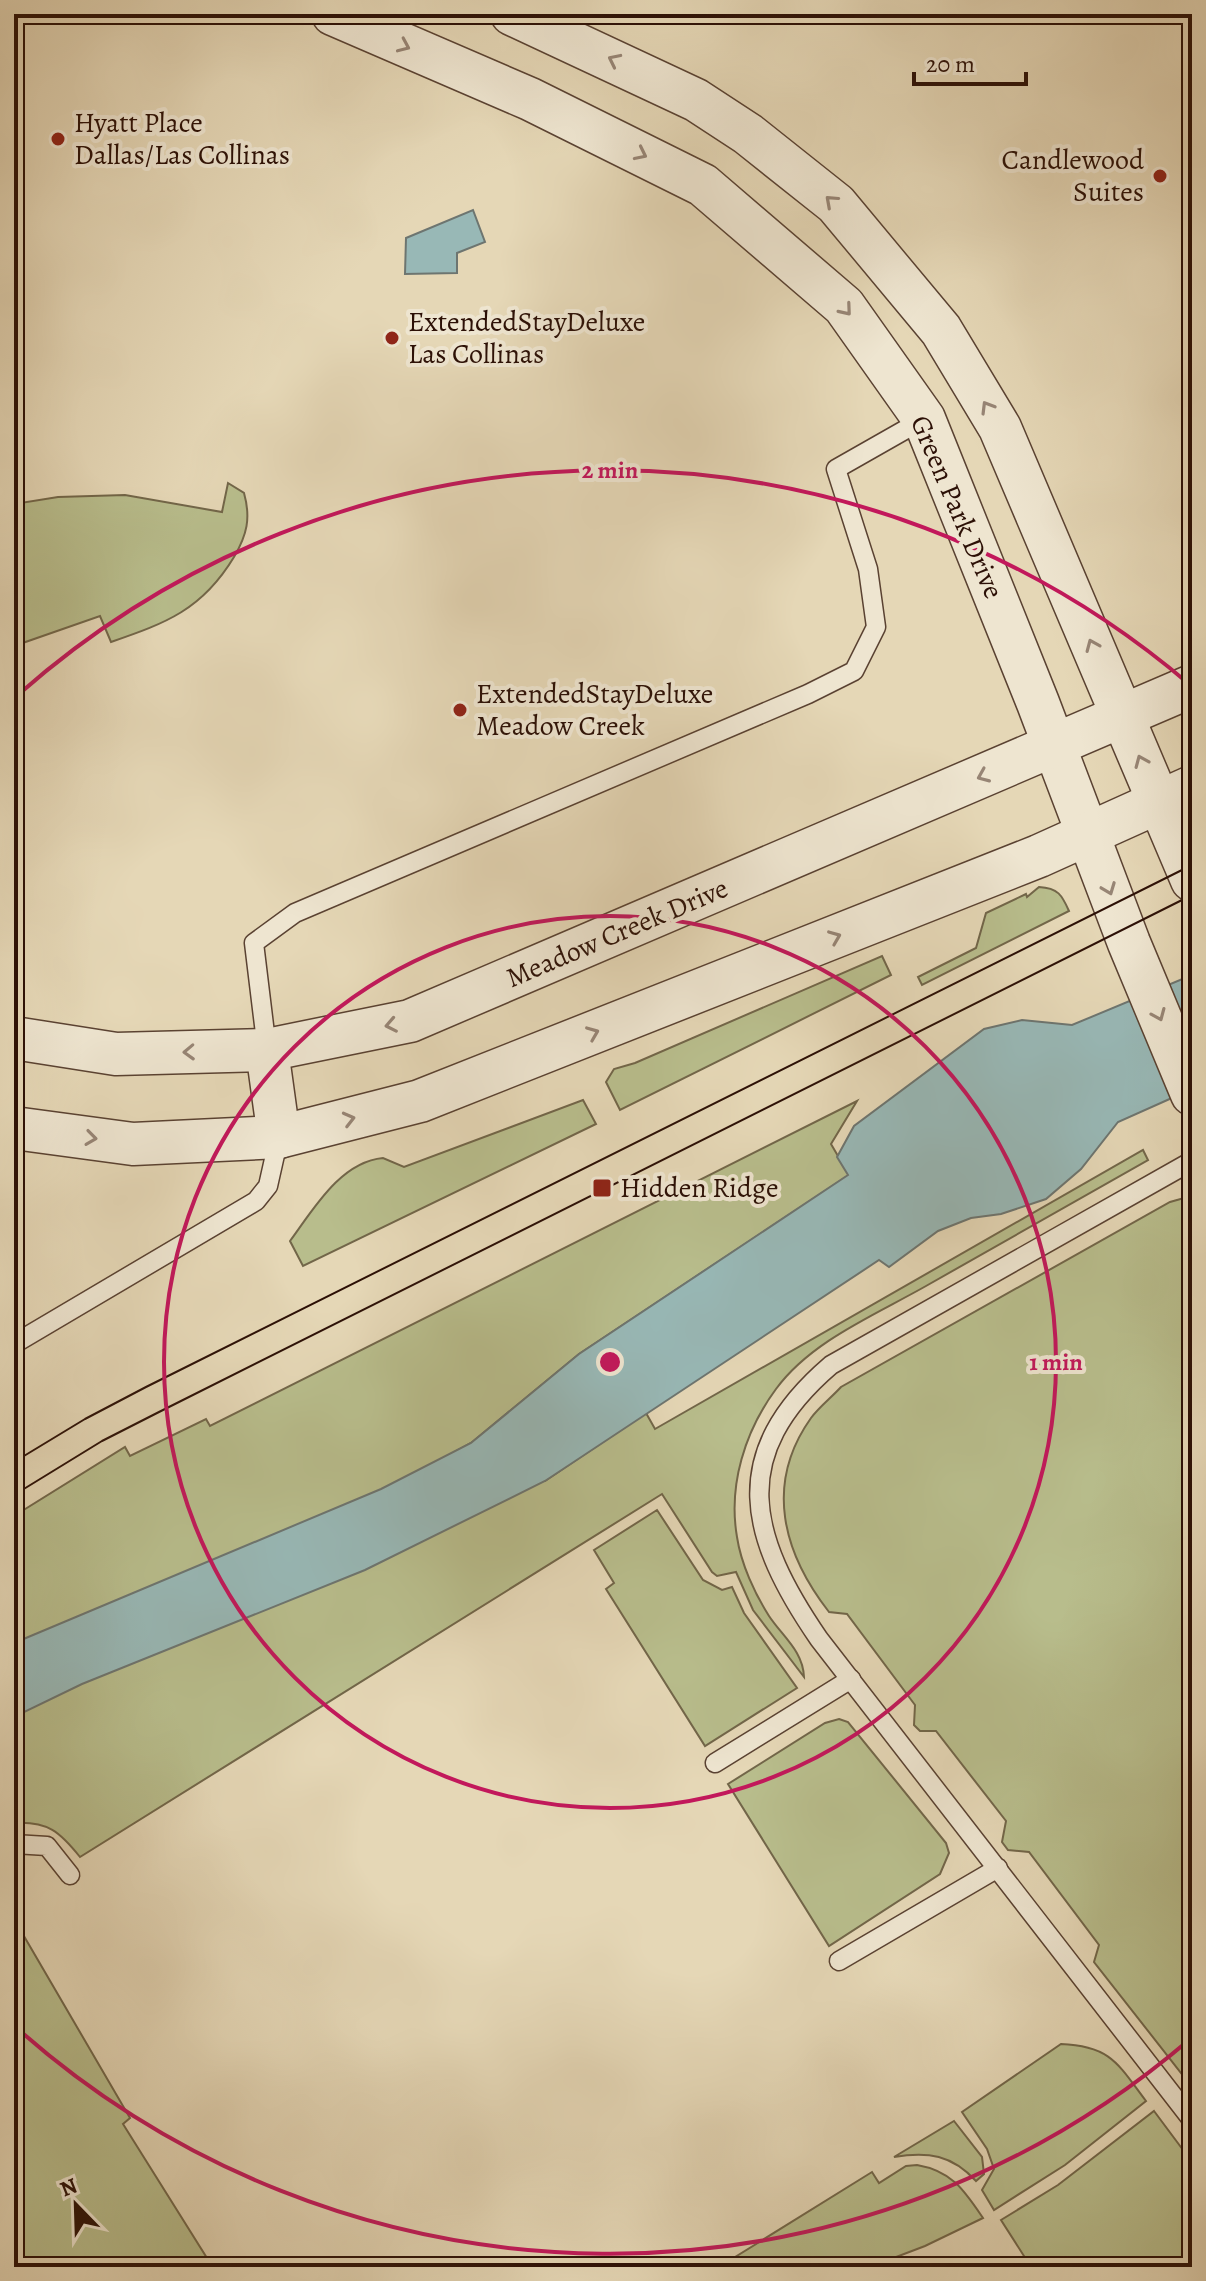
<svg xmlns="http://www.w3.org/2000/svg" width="1206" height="2281" viewBox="0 0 1206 2281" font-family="Alegreya,serif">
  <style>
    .green { fill: #b8bd8c; stroke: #726649; stroke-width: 2 }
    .water { fill: #98b8b6; stroke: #6d7570; stroke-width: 2 }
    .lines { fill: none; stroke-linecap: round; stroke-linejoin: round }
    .service-casing { stroke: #5a4232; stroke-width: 21 }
    .tertiary-casing { stroke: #5a4232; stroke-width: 45 }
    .service { stroke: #eee5d0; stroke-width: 18 }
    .tertiary { stroke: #eee5d0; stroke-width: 42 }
    .tram { stroke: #2c1006; stroke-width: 2 }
    .oneway { stroke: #978575 }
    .ring { fill: none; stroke: #c2185b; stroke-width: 4 }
    .poi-dot { fill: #8f2418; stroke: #eee5d0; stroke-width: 3 }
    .labels { text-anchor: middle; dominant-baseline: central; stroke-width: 8; stroke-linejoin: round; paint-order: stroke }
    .poi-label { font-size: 28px; fill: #2c1006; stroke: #eee5d0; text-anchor: start }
    .street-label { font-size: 28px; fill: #2c1006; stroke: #eee5d0 }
    .centre { fill: #c2185b; stroke: #eee5d0; stroke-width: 4 }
    .ring-label { font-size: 24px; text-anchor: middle; font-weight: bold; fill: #c2185b; stroke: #eee5d0; stroke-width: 8; stroke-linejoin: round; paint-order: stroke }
  </style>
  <rect width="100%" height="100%" fill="#e5d7b6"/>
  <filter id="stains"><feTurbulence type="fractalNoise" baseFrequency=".0025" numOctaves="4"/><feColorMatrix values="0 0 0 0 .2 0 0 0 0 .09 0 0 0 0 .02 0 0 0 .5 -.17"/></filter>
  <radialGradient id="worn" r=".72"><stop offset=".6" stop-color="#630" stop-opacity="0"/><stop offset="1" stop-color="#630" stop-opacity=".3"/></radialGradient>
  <g class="green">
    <path d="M228 483 244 493C251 518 247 535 234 557 202 610 166 623 111 642L100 616 14 646V504L58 497 125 495 222 512Z"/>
    <path d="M1039 887C1058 888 1062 895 1069 911L922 985 918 977 976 948 986 913 1026 894 1027 897Z"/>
    <polygon points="882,956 891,975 620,1110 606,1082 614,1069 635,1063"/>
    <path d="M583 1100 596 1124 303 1266 290 1241C313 1210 340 1162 383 1158L404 1167Z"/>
    <path d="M857 1101 831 1144 849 1175 579 1354 471 1443 440 1460 545 1481 646 1413 655 1429 1143 1150 1148 1160C1074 1202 1000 1244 926 1286 875 1315 811 1341 776 1389 745 1431 728 1485 737 1537 741 1564 755 1594 769 1616 783 1637 803 1651 804 1677L753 1610 736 1572 717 1576 712 1572 662 1494 80 1857C60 1832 48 1821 14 1823V1516L125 1447 130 1456 206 1419 210 1426Z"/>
    <path d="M1184 1198 1192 1200V2087L1094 1962 1099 1945 1029 1852 1008 1850 1002 1842 1006 1821 936 1731H920L914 1725 915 1705 847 1614 829 1612C783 1553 764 1484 811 1418 819 1407 832 1397 841 1387L1170 1202Z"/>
    <polygon points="657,1510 703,1580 722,1590 732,1587 744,1613 797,1688 705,1746 606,1589 614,1583 594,1550"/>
    <polygon points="839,1719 848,1722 946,1843 949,1853 940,1874 829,1946 728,1784 825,1723"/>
    <polygon points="14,1919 130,2118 123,2124 212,2266 218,2264 220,2267 14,2267"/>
    <path d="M1061 2044C1111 2046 1118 2064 1146 2101L1065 2165 994 2210 982 2190 994 2169 987 2149 962 2112Z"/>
    <polygon points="1154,2111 1192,2162 1192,2267 1031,2267 1001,2220 1058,2185"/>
    <path d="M954 2121 982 2157 984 2174 976 2181C952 2155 928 2151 894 2157Z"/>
    <path d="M917 2165C952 2171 964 2190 983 2218L925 2246 870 2267H719L872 2172 879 2183 906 2166Z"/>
  </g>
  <g class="water">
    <polygon points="473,210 485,242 457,253 457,273 405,274 406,238"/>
    <polygon points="1192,975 1192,1089 1118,1122 1081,1169 1046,1199 1001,1214 971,1218 938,1231 889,1267 879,1260 545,1481 365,1570 82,1684 14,1717 14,1643 381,1489 471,1443 579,1354 848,1175 837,1157 854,1126 984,1029 1022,1020 1072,1025"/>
  </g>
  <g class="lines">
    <defs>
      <g id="service">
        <polyline points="267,1050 254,943 295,913 808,694 854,671 876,627 868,569 836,469 924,419"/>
        <path d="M1192 1161 831 1365C726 1455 749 1537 819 1639L1192 2120"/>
        <polyline points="14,1344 256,1201 268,1186 279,1137"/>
        <polyline points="715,1763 851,1679"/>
        <polyline points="14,1844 47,1846 70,1875"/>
        <polyline points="839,1961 998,1868"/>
      </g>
      <g id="tertiary">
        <polyline points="333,14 530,99 703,185 844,306 924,419 1038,703 1129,943 1192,1094"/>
        <polyline points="512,14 696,100 748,134 836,204 941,330 1000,428 1192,880"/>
        <polyline points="14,1038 116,1054 267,1050 410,1021 1192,686"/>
        <polyline points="267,1050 279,1137"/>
        <polyline points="14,1128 133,1144 279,1137 420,1101 1039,856 1192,787"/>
      </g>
    </defs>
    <use href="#service" class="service-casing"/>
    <use href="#tertiary" class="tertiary-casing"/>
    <use href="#service" class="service"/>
    <use href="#tertiary" class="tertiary"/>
    <g class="tram">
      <polyline points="14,1462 85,1419 146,1387 1192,865"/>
      <polyline points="14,1495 102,1441 159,1412 1192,895"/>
    </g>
  </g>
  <defs><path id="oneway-chevron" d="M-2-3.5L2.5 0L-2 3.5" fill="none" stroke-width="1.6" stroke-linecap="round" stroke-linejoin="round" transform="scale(2)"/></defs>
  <g class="oneway">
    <use href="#oneway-chevron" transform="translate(404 46) rotate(24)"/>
    <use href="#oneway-chevron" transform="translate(614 60) rotate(-154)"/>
    <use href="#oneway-chevron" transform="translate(641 154) rotate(26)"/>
    <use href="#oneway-chevron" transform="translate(831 201) rotate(-138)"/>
    <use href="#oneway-chevron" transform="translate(846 310) rotate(50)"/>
    <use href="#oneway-chevron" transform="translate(987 407) rotate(-121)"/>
    <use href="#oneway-chevron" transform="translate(1092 645) rotate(-113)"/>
    <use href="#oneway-chevron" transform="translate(1141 761) rotate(-113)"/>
    <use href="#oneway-chevron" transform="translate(983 776) rotate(157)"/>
    <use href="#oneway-chevron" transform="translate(1109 889) rotate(69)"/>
    <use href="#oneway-chevron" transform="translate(835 937) rotate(-22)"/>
    <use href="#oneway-chevron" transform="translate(1159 1015) rotate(67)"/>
    <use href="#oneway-chevron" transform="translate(391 1025) rotate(169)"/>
    <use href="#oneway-chevron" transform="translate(593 1033) rotate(-22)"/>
    <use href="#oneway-chevron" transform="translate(189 1052) rotate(178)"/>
    <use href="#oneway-chevron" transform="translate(349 1119) rotate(-14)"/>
    <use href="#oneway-chevron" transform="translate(91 1138) rotate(8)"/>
  </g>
  <g class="ring">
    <circle cx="610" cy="1362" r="446"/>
    <path d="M1189 2040A892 892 0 0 1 19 2030M19 694A892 892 0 0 1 1189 684"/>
  </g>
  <g class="poi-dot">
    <circle cx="58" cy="139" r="8"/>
    <circle cx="1160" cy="176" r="8"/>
    <circle cx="392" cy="338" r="8"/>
    <circle cx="460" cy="710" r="8"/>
    <rect x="592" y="1178" width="20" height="20" rx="4"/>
  </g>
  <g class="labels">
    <g class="poi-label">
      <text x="74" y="123">Hyatt Place<tspan x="74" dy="32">Dallas/Las Collinas</tspan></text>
      <text x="1144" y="160" text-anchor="end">Candlewood<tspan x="1144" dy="32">Suites</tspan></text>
      <text x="408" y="322">ExtendedStayDeluxe<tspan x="408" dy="32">Las Collinas</tspan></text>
      <text x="476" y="694">ExtendedStayDeluxe<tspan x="476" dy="32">Meadow Creek</tspan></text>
      <text x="620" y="1188">Hidden Ridge</text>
    </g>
    <g class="street-label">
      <text transform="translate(957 507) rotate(67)">Green Park Drive</text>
      <text transform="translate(617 933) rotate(-23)">Meadow Creek Drive</text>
    </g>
  </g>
  <circle cx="610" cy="1362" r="12" class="centre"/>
  <g class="ring-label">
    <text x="610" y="478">2 min</text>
    <text x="1056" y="1370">1 min</text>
  </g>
  <rect width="1206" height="2281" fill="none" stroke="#e5d7b6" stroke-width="48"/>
  <rect x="16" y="16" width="1174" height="2249" fill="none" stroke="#2c1006" stroke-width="4"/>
  <rect x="24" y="24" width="1158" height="2233" fill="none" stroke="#2c1006" stroke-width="2"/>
  <g transform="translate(76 2205) rotate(337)" stroke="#eee5d0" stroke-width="6" paint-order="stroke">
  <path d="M0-6L14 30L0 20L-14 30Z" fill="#2c1006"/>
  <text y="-12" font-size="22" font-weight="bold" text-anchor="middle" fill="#2c1006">N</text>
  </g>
  <path d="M914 72v12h112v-12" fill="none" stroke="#2c1006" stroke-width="4"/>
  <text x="926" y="72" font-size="24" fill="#2c1006" stroke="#eee5d0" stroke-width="6" paint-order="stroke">20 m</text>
  <rect width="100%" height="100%" filter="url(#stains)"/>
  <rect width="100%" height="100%" fill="url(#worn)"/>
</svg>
